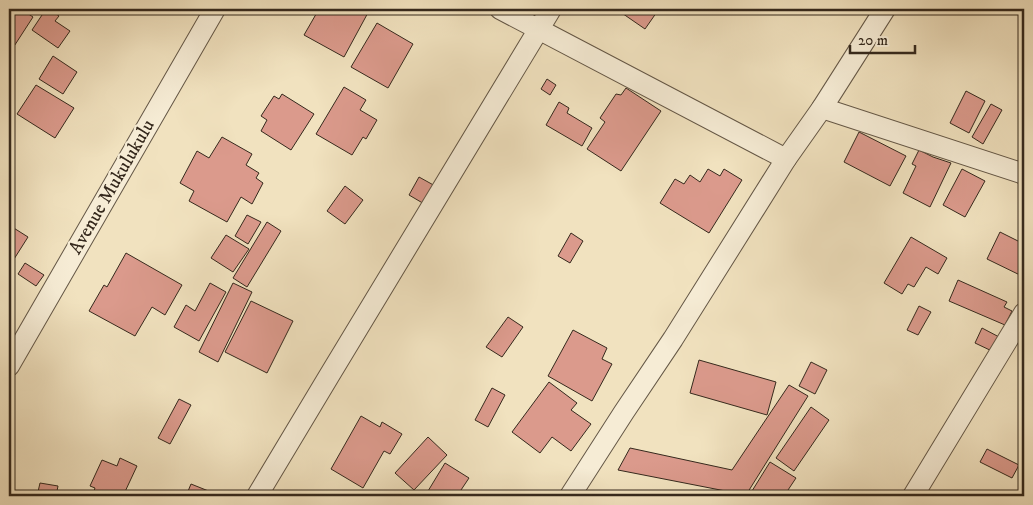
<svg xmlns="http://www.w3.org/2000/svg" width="1033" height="505" viewBox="0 0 1033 505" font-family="'IM FELL DW Pica',serif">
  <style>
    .building { fill: #db9a8c; stroke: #35291d }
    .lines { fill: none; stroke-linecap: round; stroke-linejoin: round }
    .minor-casing { stroke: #645746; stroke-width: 22 }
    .minor { stroke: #f6ecd5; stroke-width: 20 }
    .labels { text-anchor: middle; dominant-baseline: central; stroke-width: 4.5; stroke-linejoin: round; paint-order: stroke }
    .street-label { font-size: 19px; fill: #35291d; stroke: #f6ecd5 }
  </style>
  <rect width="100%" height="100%" fill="#f1e2bf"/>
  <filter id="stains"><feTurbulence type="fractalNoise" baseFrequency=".004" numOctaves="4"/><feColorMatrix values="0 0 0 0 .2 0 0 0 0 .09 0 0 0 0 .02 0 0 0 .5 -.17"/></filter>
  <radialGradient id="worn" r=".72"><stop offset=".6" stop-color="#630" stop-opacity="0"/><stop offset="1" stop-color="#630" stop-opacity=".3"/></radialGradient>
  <g class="building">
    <polygon points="9,9 21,9 33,17 9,54"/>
    <polygon points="46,9 49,9 59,16 55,21 70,31 58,48 32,30"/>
    <polygon points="319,9 370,9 344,57 304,35"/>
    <polygon points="616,9 659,9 645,29"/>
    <polygon points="377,23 413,44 388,88 351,67"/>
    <polygon points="53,56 77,72 63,94 39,79"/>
    <polygon points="547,79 556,85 550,95 541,89"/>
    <polygon points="36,85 74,108 55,138 17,114"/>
    <polygon points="344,87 366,100 360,110 377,120 366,139 363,137 352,155 316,134"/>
    <polygon points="626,88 661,111 621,171 587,149 605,122 600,118 616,94 621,95"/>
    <polygon points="966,91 985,101 969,133 950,123"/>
    <polygon points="282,94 314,114 291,150 261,131 267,120 261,116 274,96 279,99"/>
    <polygon points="559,102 569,108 567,113 592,128 582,146 546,125"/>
    <polygon points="991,104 1002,110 983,144 972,137"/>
    <polygon points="859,132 906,156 890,186 844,162"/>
    <polygon points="222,137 252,154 246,165 259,173 256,178 263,183 252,204 241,197 227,222 189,201 194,191 180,183 197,151 209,158"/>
    <polygon points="919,150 933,157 951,163 930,207 903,193 916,166 912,164"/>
    <polygon points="708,169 720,176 724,169 742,180 709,233 660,203 675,179 684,184 690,175 700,182"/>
    <polygon points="962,169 985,181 965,217 943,205"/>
    <polygon points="419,177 437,187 426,205 409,195"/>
    <polygon points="345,186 363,200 345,224 327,211"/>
    <polygon points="247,215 261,222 248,244 235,236"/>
    <polygon points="267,222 281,231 247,287 233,278"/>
    <polygon points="9,225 28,237 9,267"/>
    <polygon points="1000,232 1024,244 1024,277 987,259"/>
    <polygon points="571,233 583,241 570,263 558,256"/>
    <polygon points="226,235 249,249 233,272 211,258"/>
    <polygon points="911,237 947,258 938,274 926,267 914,287 908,284 902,294 884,283"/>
    <polygon points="126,253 182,285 165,315 152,307 135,336 89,311 104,285 107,287"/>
    <polygon points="25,263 44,275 36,286 18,274"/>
    <polygon points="958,280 1007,302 1004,307 1012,311 1005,325 949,301"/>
    <polygon points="210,283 226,292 199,341 174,327 186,305 195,311"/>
    <polygon points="233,283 252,292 218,362 199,352"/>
    <polygon points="251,301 293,321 267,373 225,352"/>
    <polygon points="919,306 931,312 918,335 907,330"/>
    <polygon points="508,317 523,327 502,357 486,347"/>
    <polygon points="982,328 1001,338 994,352 975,343"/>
    <polygon points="573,330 607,348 602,359 612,364 592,401 548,376"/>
    <polygon points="699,360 776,382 767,415 690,393"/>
    <polygon points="811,362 827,370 815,394 799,386"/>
    <polygon points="549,382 577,403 571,410 591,424 571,451 552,437 540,453 512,432"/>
    <polygon points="789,385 808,396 746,495 618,470 630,448 732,470"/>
    <polygon points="492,388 505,395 488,427 475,420"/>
    <polygon points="179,399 191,405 170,444 158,438"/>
    <polygon points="811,407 829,420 794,471 776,458"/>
    <polygon points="361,416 380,427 382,422 402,434 390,454 384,451 363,488 331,469"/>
    <polygon points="428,437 447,455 414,490 395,473"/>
    <polygon points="987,449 1019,465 1012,478 980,462"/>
    <polygon points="120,458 137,466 123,496 92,496 95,488 90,486 102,460 117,466"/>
    <polygon points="770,462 796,478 784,496 760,496 752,491"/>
    <polygon points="445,463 469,478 457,496 425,496"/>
    <polygon points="40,483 58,486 56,496 37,496"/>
    <polygon points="191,484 221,496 186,496"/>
  </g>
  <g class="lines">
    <defs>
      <g id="minor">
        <polyline points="500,9 786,159"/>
        <polyline points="822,108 1024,174"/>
        <polyline points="9,366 215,9"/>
        <polyline points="257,496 329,376 551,9"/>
        <polyline points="570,496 624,412 673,339 786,159 822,108 885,9"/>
        <polyline points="913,496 1024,313"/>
      </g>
    </defs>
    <use href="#minor" class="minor-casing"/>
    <use href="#minor" class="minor"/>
  </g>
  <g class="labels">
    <g class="street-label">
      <text transform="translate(112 187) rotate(-60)">Avenue Mukulukulu</text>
    </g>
  </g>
  <rect width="1033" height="505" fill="none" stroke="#f1e2bf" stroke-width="30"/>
  <rect x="10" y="10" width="1013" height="485" fill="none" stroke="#35291d" stroke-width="2.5"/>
  <rect x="15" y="15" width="1003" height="475" fill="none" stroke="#35291d"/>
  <path d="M850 45v8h65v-8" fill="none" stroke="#35291d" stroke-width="2.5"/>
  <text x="858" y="45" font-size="15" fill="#35291d" stroke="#f6ecd5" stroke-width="4" paint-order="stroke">20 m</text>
  <rect width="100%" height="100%" filter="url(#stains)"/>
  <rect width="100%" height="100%" fill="url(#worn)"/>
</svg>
